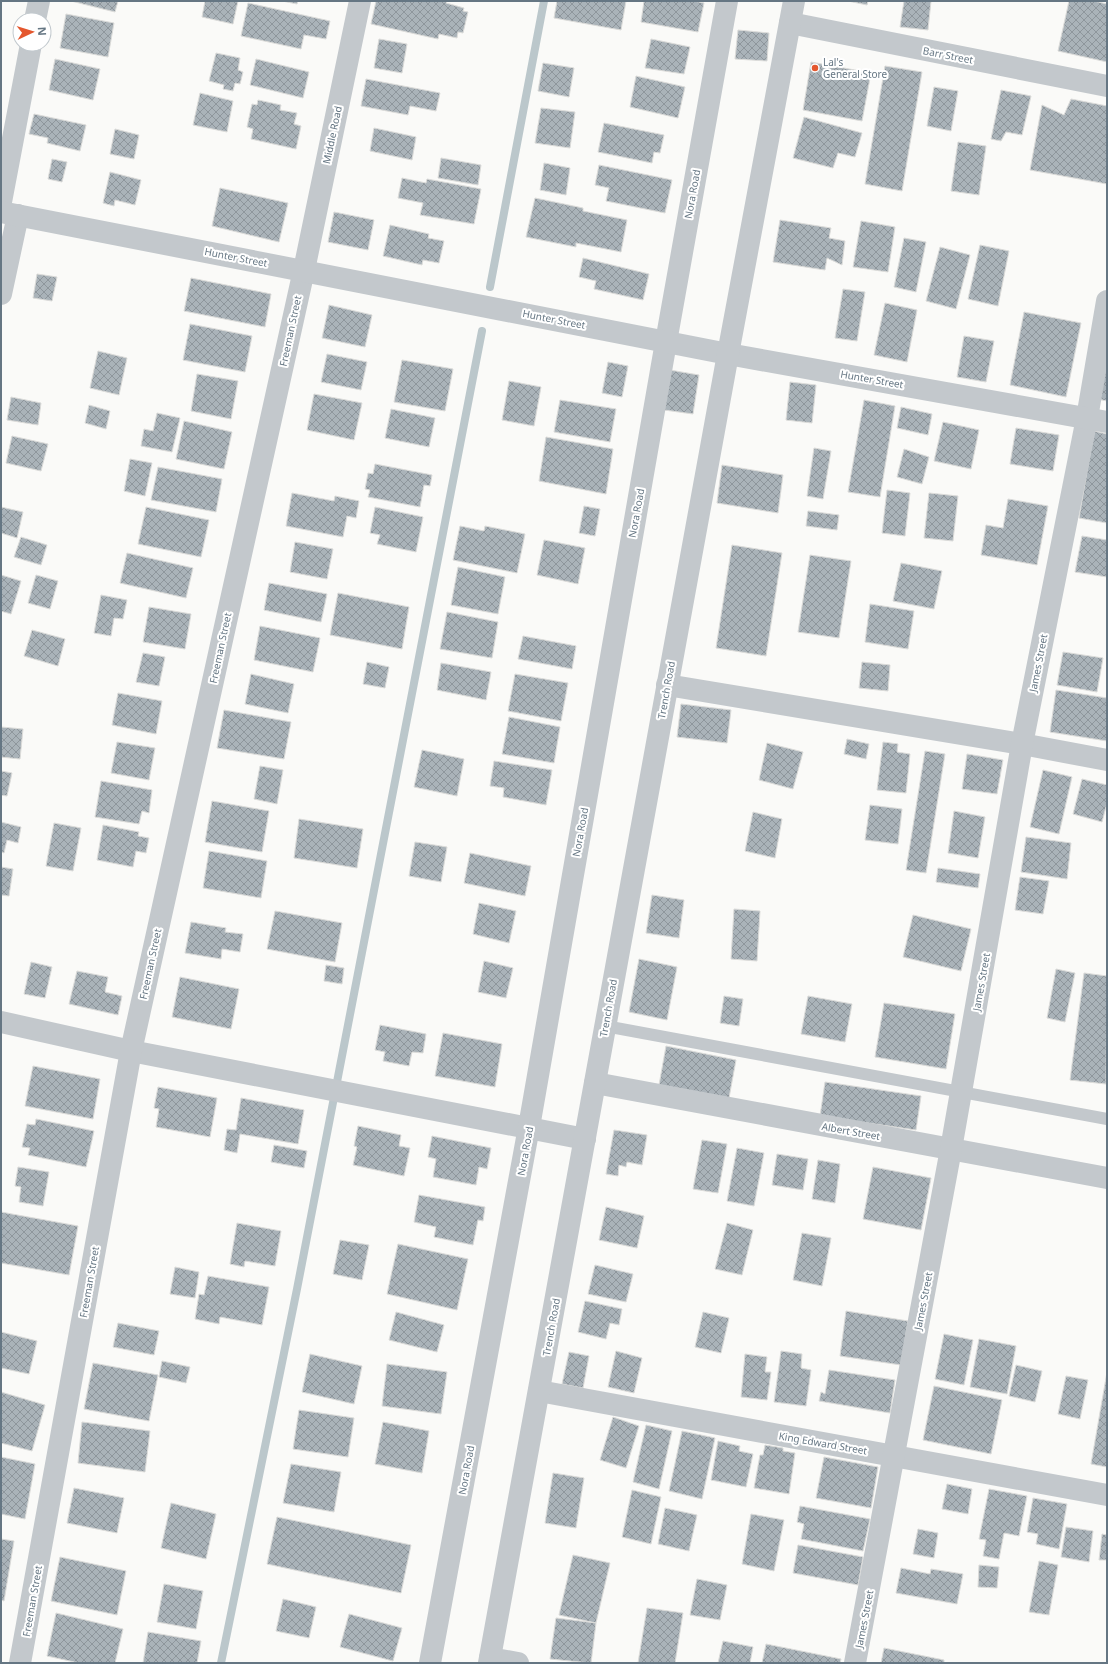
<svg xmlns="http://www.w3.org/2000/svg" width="1108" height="1664" viewBox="0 0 1108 1664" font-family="'Noto Sans',sans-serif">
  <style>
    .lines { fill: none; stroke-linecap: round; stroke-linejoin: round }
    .stream { stroke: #bbc7cb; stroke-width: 8 }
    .building { fill: url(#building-cross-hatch); stroke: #dcdcda }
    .service { stroke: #c3c8cc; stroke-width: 12 }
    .minor { stroke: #c3c8cc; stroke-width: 22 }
    .tertiary { stroke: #c3c8cc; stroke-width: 22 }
    .poi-dot { fill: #e4572e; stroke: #fff; stroke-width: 1.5 }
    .labels { text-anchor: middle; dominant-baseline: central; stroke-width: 4; stroke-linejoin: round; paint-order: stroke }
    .street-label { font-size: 10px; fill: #657683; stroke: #fff }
    .poi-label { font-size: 10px; fill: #657683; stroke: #fff; text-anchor: start }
  </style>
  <defs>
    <pattern id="building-cross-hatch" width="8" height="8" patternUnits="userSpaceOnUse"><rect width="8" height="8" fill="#aab3b9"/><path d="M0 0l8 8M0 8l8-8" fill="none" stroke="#8e969c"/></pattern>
  </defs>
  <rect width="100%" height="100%" fill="#fafaf8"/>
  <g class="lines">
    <g class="stream">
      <polyline points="490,287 544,1"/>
      <polyline points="221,1663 297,1289 482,331"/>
    </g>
  </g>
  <g class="building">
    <polygon points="71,1 118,1 115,12"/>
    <polygon points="205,1 238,1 233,24 202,17"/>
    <polygon points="282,1 298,1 297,4"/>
    <polygon points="376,1 447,1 446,3 464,8 463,11 468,12 463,33 458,32 457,38 439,34 438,39 371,24"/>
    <polygon points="557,1 626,1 621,30 554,18"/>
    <polygon points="644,1 694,1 704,3 698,32 641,22"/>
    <polygon points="848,1 868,1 867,5"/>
    <polygon points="904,1 931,1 928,30 900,27"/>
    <polygon points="1069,1 1094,1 1107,4 1107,62 1058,51"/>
    <polygon points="248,3 330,21 326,39 304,35 301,49 241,36"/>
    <polygon points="66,14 114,23 108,57 60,48"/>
    <polygon points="738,30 769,33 767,61 735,59"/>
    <polygon points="379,39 407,44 402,73 374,68"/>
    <polygon points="651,39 690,47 684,74 645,68"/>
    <polygon points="216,53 240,58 238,70 243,72 240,84 235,83 233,91 223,89 224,85 209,81"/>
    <polygon points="55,59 100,69 93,100 49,90"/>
    <polygon points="256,59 309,72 303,98 250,85"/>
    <polygon points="811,62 871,73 862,121 803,110"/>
    <polygon points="543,63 574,68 569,97 538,91"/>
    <polygon points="885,66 922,72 902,191 865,184"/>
    <polygon points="636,76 685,87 678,118 630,107"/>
    <polygon points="366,79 440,93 436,111 410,106 408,115 361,106"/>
    <polygon points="934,87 958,91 951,131 927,126"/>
    <polygon points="1001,90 1031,96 1022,135 1006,132 1001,141 991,139"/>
    <polygon points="200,93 233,101 227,132 193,125"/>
    <polygon points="1071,99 1107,106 1107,184 1030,170 1042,105 1064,115"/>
    <polygon points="258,100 281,105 280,110 297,113 294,124 301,126 296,149 251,139 253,129 247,127 252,104 257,105"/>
    <polygon points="541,108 575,112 570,148 535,143"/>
    <polygon points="34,114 86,125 80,151 47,143 48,138 29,134"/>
    <polygon points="804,117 862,133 855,157 838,153 833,168 793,158"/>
    <polygon points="604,123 664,135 660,153 654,152 652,163 598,152"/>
    <polygon points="374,128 416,137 412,160 370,151"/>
    <polygon points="115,129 139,135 134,159 110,154"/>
    <polygon points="958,142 986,146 979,195 951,191"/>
    <polygon points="441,158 481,165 478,185 438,178"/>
    <polygon points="52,159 67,162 62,182 48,179"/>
    <polygon points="544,163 570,168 566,195 540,190"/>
    <polygon points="599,165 672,180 665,213 606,201 609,188 595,185"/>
    <polygon points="110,172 141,180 135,205 115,200 114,206 103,203"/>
    <polygon points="402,178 426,183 427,179 481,189 474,224 420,215 423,203 398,198"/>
    <polygon points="220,188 288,203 279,242 212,226"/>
    <polygon points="535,198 583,208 583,211 627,220 621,252 576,243 576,247 526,237"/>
    <polygon points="334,212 374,220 368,250 328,242"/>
    <polygon points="780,220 831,228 829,238 845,241 842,265 827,258 825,270 773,262"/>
    <polygon points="861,221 895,227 888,272 853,267"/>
    <polygon points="390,225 429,234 428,238 444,241 439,263 423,260 422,265 383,256"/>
    <polygon points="904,238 926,242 916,292 894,287"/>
    <polygon points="980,245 1009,251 998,306 968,299"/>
    <polygon points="940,247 970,255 956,309 926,301"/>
    <polygon points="583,258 649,274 643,300 594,289 596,281 579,277"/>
    <polygon points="37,274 57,277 52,301 33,298"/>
    <polygon points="191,278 271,294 265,327 184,311"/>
    <polygon points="843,289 865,292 857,341 835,338"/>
    <polygon points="885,303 917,310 907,362 874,355"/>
    <polygon points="329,305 372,315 365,347 322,338"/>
    <polygon points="1024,312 1081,323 1066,397 1010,385"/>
    <polygon points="190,324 252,336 245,372 183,360"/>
    <polygon points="964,336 994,341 986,382 957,377"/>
    <polygon points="98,351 127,358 119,395 90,388"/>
    <polygon points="1107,352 1107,401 1097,399"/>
    <polygon points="327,354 367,362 361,390 321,382"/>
    <polygon points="402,360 453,369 445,411 394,402"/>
    <polygon points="608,362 628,366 622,397 602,393"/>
    <polygon points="664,369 699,375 693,414 657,409"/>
    <polygon points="197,374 238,381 231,419 191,411"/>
    <polygon points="509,381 541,387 534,426 502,420"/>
    <polygon points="790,382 816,385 812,423 786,420"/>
    <polygon points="314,394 362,403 354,440 307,430"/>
    <polygon points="11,397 41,403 38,425 7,420"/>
    <polygon points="560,400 616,409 610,442 554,432"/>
    <polygon points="864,400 895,406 880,497 848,492"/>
    <polygon points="89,405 110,411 106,429 85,423"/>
    <polygon points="901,407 932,414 928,435 897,428"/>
    <polygon points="391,409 435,418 429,447 385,438"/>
    <polygon points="157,413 180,418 172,452 141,446 144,429 153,431"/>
    <polygon points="184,421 232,432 224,469 176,459"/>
    <polygon points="943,422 979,430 971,469 934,461"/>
    <polygon points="1016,428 1059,435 1053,471 1010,464"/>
    <polygon points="1094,431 1107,434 1107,523 1079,518"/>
    <polygon points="12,436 48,444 41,471 6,463"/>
    <polygon points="546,437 613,449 606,494 539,481"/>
    <polygon points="814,448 831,451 823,499 807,496"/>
    <polygon points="904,449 929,457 922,484 897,477"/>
    <polygon points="130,459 152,463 145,496 124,491"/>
    <polygon points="375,464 432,475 430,486 424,485 420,507 368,497 370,490 365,489 368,473 373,474"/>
    <polygon points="722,465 783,475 778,513 717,503"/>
    <polygon points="158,467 222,479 216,512 151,500"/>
    <polygon points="887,490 910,493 905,536 882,533"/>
    <polygon points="292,493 334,501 335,496 359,501 356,518 347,516 343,537 286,526"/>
    <polygon points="929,493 958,496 953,541 924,538"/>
    <polygon points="1008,499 1048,506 1037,565 981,555 986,525 1003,528"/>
    <polygon points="584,506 600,509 595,536 579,533"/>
    <polygon points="1,507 23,512 17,538 1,533"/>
    <polygon points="146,507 209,520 201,557 138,544"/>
    <polygon points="375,507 423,517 416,552 377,544 380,535 370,533"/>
    <polygon points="808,511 839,515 837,530 806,526"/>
    <polygon points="460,526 484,531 485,526 525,534 517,573 453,560"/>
    <polygon points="1082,536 1107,540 1107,577 1075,572"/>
    <polygon points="21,537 47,545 41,565 14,557"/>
    <polygon points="544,540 585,548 578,584 537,575"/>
    <polygon points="295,542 333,549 327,579 290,572"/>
    <polygon points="732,545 782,553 766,656 716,648"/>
    <polygon points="127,553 193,568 186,598 120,583"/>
    <polygon points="810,555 851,561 839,638 798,632"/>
    <polygon points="901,563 942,571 934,609 893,601"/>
    <polygon points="458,567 505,577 498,614 451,605"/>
    <polygon points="1,575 21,581 11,614 1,611"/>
    <polygon points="36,575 58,581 50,609 28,603"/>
    <polygon points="269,583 327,594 321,622 264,610"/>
    <polygon points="338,593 409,607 402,649 330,635"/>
    <polygon points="101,595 127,600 123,619 114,618 111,636 94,633"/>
    <polygon points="870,604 914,611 908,649 865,642"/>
    <polygon points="149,607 191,614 185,649 143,642"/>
    <polygon points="447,612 498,622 492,658 440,649"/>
    <polygon points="260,626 320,638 313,672 254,660"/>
    <polygon points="32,630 65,639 58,666 24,656"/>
    <polygon points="523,636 576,646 572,669 518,659"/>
    <polygon points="1063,652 1103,658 1097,692 1057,685"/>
    <polygon points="143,653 165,657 159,686 136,682"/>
    <polygon points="367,662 389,667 385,688 363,684"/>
    <polygon points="862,662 890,665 888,691 859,688"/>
    <polygon points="441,663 491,672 486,700 437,690"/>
    <polygon points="251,674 294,684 288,713 245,704"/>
    <polygon points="515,674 568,683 561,721 508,711"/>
    <polygon points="1056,690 1107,698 1107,741 1050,732"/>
    <polygon points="118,693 162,701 156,734 112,725"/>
    <polygon points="681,704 731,710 727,743 677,737"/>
    <polygon points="224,710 291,722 284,759 217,748"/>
    <polygon points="509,717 560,727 554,763 502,754"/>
    <polygon points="1,727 23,729 20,759 1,757"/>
    <polygon points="847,739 869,744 866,759 844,754"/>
    <polygon points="117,742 155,748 149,780 111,773"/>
    <polygon points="883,742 898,744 897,752 910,754 906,793 877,790"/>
    <polygon points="767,743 803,752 793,789 759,780"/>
    <polygon points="422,750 464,759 457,796 414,787"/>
    <polygon points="925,751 945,754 926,873 906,870"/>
    <polygon points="967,754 1003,760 997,794 962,789"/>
    <polygon points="494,761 552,770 546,805 503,797 504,788 490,786"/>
    <polygon points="260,766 283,770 277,804 254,799"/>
    <polygon points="1043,770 1072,777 1059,834 1030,827"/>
    <polygon points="1,771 12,773 7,796 1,795"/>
    <polygon points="1082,779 1107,785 1107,803 1102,822 1073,814"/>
    <polygon points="101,781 152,790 149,813 142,811 139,824 95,817"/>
    <polygon points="212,801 269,811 262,852 205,842"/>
    <polygon points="870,805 902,809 898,844 865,840"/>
    <polygon points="954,811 985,817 978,858 948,853"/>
    <polygon points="753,812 782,819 775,858 745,851"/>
    <polygon points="299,819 363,829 357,868 294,858"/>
    <polygon points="1,822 21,827 18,843 7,840 4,853 1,852"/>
    <polygon points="54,823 81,828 73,871 46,866"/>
    <polygon points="103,825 139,832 138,836 149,838 146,853 136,851 133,867 97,860"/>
    <polygon points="1026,837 1071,843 1067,879 1021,872"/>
    <polygon points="415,842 447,847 441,882 409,876"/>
    <polygon points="209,851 267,861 261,898 203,888"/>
    <polygon points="470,853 531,866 525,896 464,883"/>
    <polygon points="1,867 13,869 9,896 1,895"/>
    <polygon points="938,868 980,874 978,888 936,882"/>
    <polygon points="1020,877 1049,881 1043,914 1015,910"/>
    <polygon points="652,895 684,900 679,938 646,933"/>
    <polygon points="479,903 516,911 509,943 473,934"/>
    <polygon points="734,909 760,911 757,961 731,959"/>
    <polygon points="275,911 342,923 335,962 267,949"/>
    <polygon points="913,915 971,929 961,971 903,957"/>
    <polygon points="191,922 226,928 225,932 243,934 240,952 222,949 221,959 185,953"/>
    <polygon points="639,959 677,967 667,1020 629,1012"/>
    <polygon points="484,961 513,968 506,998 478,992"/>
    <polygon points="31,962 52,967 45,998 24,994"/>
    <polygon points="326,965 344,968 342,984 324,981"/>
    <polygon points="1056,969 1075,973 1065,1022 1047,1018"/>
    <polygon points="77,971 108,977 105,992 122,996 118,1015 69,1004"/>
    <polygon points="1084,973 1107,976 1106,1084 1070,1080"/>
    <polygon points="180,977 239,989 231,1029 172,1017"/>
    <polygon points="724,996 743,999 739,1026 720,1023"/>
    <polygon points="808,996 852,1004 845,1042 801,1034"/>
    <polygon points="884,1003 955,1014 946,1069 875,1057"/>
    <polygon points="380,1025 426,1034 423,1053 412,1052 409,1066 383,1061 385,1052 375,1050"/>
    <polygon points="443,1033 502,1044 495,1087 435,1076"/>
    <polygon points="666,1046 736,1060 729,1098 659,1085"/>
    <polygon points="33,1066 100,1079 93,1119 25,1106"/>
    <polygon points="825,1082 921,1096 916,1130 820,1116"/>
    <polygon points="158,1087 217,1098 210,1137 156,1127 159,1109 154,1108"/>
    <polygon points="241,1098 304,1110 298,1144 240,1134 237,1153 224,1150 227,1129 236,1130"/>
    <polygon points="36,1119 94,1131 86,1167 28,1155 30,1148 22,1147 27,1124 35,1125"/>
    <polygon points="358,1126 401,1135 399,1146 410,1148 404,1176 353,1165 357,1147 354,1146"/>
    <polygon points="614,1130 647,1135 642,1165 627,1162 626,1167 619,1165 618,1176 606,1174"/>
    <polygon points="432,1136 491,1148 487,1169 479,1167 476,1185 433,1177 436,1159 428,1157"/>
    <polygon points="702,1140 727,1144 718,1193 693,1189"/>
    <polygon points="274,1145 307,1151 304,1168 271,1162"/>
    <polygon points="737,1148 764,1153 754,1206 727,1201"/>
    <polygon points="777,1154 808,1159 803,1190 772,1185"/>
    <polygon points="818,1160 840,1164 835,1203 812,1199"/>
    <polygon points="18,1167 49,1172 43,1206 19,1202 21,1187 15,1186"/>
    <polygon points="873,1167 931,1178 921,1230 863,1219"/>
    <polygon points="419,1195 485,1207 483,1221 478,1220 473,1245 434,1237 436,1227 414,1222"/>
    <polygon points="606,1207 644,1216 637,1248 599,1240"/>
    <polygon points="1,1212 78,1226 69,1275 1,1263"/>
    <polygon points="237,1223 281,1231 275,1266 245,1261 244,1267 230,1264"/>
    <polygon points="727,1223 753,1230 742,1275 715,1269"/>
    <polygon points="802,1233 831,1238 822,1286 793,1280"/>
    <polygon points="340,1240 369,1245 362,1280 333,1274"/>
    <polygon points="398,1244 468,1259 457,1310 387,1294"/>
    <polygon points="595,1265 633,1274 626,1302 588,1294"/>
    <polygon points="175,1267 199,1272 195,1298 170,1294"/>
    <polygon points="208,1276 269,1287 262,1325 220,1317 219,1324 195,1319 199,1294 204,1295"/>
    <polygon points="585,1301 622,1309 619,1325 610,1323 606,1339 578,1332"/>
    <polygon points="846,1311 908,1321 901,1365 840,1356"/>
    <polygon points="396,1312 444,1325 437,1352 389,1340"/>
    <polygon points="703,1312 729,1318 721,1353 695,1347"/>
    <polygon points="118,1323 159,1331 154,1355 113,1347"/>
    <polygon points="1,1332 37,1341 29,1374 1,1368"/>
    <polygon points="944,1334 973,1340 964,1385 935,1379"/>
    <polygon points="979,1339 1016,1346 1007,1394 970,1387"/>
    <polygon points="616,1351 642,1358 634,1393 608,1387"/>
    <polygon points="781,1351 802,1354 801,1368 811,1370 806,1406 774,1402"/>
    <polygon points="569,1352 589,1356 583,1388 562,1384"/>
    <polygon points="310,1354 362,1366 354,1404 302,1392"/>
    <polygon points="745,1354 767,1357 765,1372 771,1372 767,1400 741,1397"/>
    <polygon points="162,1361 190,1367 186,1383 159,1377"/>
    <polygon points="93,1363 158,1375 149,1421 84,1409"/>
    <polygon points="387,1364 447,1372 441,1414 382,1406"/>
    <polygon points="1016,1365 1042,1371 1035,1402 1009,1396"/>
    <polygon points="829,1370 895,1380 890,1413 819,1401 821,1392 825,1394"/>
    <polygon points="1107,1372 1107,1467 1091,1464"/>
    <polygon points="1066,1376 1088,1380 1080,1419 1058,1414"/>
    <polygon points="934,1386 1002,1400 991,1454 923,1440"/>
    <polygon points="1,1392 45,1405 32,1451 1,1443"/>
    <polygon points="299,1410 354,1418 348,1457 293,1449"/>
    <polygon points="613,1417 639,1426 626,1468 600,1460"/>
    <polygon points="82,1422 150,1431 145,1472 78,1463"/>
    <polygon points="383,1422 429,1431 422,1473 375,1464"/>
    <polygon points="646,1425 672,1431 659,1489 633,1482"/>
    <polygon points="682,1431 715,1438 702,1499 669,1491"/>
    <polygon points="718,1441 740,1446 739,1451 753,1454 746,1487 711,1480"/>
    <polygon points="765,1445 783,1448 783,1451 795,1453 789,1494 754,1488 760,1455 763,1455"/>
    <polygon points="1,1457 35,1464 25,1519 1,1514"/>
    <polygon points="824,1457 878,1467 871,1508 816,1498"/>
    <polygon points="291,1464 341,1472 334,1512 283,1503"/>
    <polygon points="553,1473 584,1478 576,1528 545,1523"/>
    <polygon points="947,1484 972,1489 968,1514 942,1509"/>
    <polygon points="74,1488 124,1498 117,1533 67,1523"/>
    <polygon points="989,1489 1027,1496 1019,1536 1004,1533 999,1559 983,1556 986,1540 979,1539"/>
    <polygon points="632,1490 661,1497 651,1544 622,1537"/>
    <polygon points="1033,1498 1067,1504 1059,1549 1036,1544 1038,1534 1027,1532"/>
    <polygon points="171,1503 216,1514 206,1559 161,1548"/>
    <polygon points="800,1506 870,1519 863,1551 801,1539 804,1524 797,1522"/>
    <polygon points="665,1508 697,1515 689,1551 658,1544"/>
    <polygon points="751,1514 784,1520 774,1571 742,1564"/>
    <polygon points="277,1517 411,1545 401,1593 267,1564"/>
    <polygon points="1066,1527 1093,1531 1089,1562 1061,1557"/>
    <polygon points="918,1529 938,1533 934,1558 913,1554"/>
    <polygon points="1102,1534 1107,1535 1107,1560 1099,1560"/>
    <polygon points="1,1539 14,1541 4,1601 1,1600"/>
    <polygon points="798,1545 863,1557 858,1585 793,1573"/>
    <polygon points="573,1555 610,1563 596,1623 559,1615"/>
    <polygon points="60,1557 126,1571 117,1615 51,1601"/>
    <polygon points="1039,1561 1058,1565 1049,1615 1029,1612"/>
    <polygon points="979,1565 999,1567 997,1588 978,1587"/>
    <polygon points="901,1568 930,1574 931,1569 963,1574 957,1604 896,1593"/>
    <polygon points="697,1579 727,1585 720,1620 690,1615"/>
    <polygon points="164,1584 203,1591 196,1629 157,1622"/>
    <polygon points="283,1599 316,1607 309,1638 276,1631"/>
    <polygon points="647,1608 683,1613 675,1663 638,1663"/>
    <polygon points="56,1613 123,1629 115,1663 79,1663 47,1656"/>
    <polygon points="349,1614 402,1628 393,1661 340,1647"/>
    <polygon points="556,1618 596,1623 591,1663 550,1659"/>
    <polygon points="148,1632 201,1641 197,1663 143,1663"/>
    <polygon points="723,1641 753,1647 750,1663 718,1663"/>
    <polygon points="766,1644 841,1659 840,1663 762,1663"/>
    <polygon points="884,1648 944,1660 944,1663 881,1663"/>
  </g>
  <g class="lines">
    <polyline class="service" points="605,1026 1107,1119"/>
    <g class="minor">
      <polyline points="35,20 39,1"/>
      <polyline points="790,23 1107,86"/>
      <polyline points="1,202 31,44"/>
      <polyline points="1,294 18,215"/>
      <polyline points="667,685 1022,744 1107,760"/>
      <polyline points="1,1022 131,1051 585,1139"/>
      <polyline points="595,1083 1107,1178"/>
      <polyline points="539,1391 1107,1495"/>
      <polyline points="490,1658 518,1663"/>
      <polyline points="20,1663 131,1051 304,270 360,1"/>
      <polyline points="430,1663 529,1127 666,342 727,1"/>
      <polyline points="855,1663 951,1149 1022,744 1087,418 1107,301"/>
    </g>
    <g class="tertiary">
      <polyline points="1,212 728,354 1107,422"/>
      <polyline points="489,1663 728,354 794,1"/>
    </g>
  </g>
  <circle class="poi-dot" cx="815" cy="68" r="4"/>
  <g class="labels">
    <g class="street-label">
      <text transform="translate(948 55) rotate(11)">Barr Street</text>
      <text transform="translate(332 135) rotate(-78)">Middle Road</text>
      <text transform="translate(692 194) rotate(-80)">Nora Road</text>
      <text transform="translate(236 257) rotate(11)">Hunter Street</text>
      <text transform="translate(554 319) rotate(11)">Hunter Street</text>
      <text transform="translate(290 331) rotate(-78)">Freeman Street</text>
      <text transform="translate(872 379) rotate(10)">Hunter Street</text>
      <text transform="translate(636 513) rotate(-80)">Nora Road</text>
      <text transform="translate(220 648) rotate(-78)">Freeman Street</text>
      <text transform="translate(1038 663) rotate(-79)">James Street</text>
      <text transform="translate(666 690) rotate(-80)">Trench Road</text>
      <text transform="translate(580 832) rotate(-80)">Nora Road</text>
      <text transform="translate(150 964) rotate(-78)">Freeman Street</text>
      <text transform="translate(981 982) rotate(-80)">James Street</text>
      <text transform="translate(608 1008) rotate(-80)">Trench Road</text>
      <text transform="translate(851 1131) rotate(10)">Albert Street</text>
      <text transform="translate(525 1151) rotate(-80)">Nora Road</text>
      <text transform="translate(89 1282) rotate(-80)">Freeman Street</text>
      <text transform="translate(923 1301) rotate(-79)">James Street</text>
      <text transform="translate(551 1327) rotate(-80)">Trench Road</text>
      <text transform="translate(823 1443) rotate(10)">King Edward Street</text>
      <text transform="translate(466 1470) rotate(-80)">Nora Road</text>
      <text transform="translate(32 1601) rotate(-80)">Freeman Street</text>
      <text transform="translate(864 1619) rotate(-79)">James Street</text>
    </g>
    <g class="poi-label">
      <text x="823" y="62">Lal's<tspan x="823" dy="12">General Store</tspan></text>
    </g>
  </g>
  <rect width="1108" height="1664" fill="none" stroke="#657683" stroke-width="4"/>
  <g transform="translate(32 32) rotate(86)"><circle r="19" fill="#ffffff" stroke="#c1c8cd"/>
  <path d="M0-3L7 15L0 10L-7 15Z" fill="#e4572e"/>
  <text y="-6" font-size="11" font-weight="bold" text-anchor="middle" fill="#657683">N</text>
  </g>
</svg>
